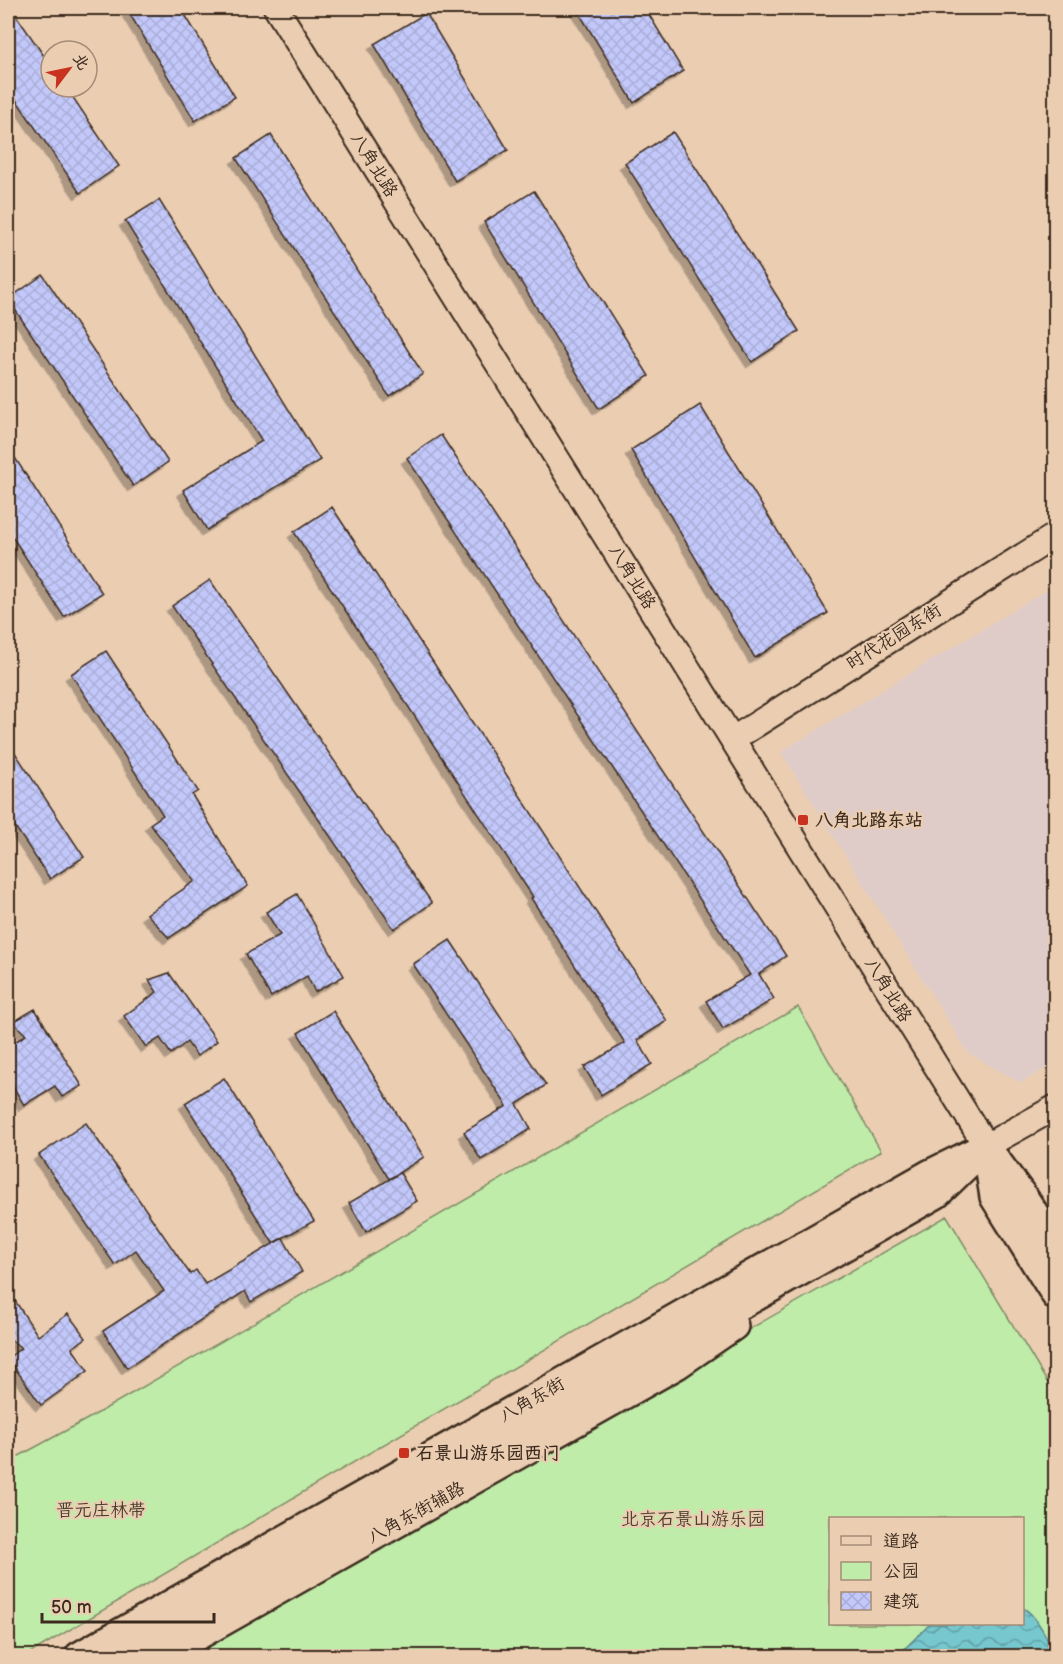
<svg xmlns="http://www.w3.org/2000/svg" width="1063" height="1664" viewBox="0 0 1063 1664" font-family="'Balsamiq Sans','LXGW WenKai TC',sans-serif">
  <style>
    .built { fill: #dfccc8 }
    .park { fill: #c0ecaa; stroke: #7e8b64; stroke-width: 1.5; fill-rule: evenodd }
    .water { fill: url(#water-waves); stroke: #5e8888; stroke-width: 1.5 }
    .building { fill: url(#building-cross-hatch); stroke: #3b2a1e; stroke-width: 1.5; filter: url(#shadow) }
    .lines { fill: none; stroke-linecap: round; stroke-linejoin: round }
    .tertiary-casing { stroke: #3b2a1e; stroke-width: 28 }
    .secondary-casing { stroke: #3b2a1e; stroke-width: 32 }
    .tertiary { stroke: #ebceb2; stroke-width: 24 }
    .secondary { stroke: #ebceb2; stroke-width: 27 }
    .poi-dot { fill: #c8321e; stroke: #ebceb2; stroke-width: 2 }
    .labels { text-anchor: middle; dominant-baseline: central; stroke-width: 4.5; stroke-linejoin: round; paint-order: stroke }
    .street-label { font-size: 18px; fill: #3b2a1e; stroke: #ebceb2 }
    .poi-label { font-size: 18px; font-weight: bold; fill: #3b2a1e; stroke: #ebceb2; text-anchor: start }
    .park-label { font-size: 18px; fill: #483d2c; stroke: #ebceb2 }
  </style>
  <defs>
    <pattern id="water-waves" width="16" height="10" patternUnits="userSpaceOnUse" patternTransform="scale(1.5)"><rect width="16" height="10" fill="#76c7ce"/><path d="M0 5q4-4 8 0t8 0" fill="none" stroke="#62a2a7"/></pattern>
    <pattern id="building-cross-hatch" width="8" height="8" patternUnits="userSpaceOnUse" patternTransform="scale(1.5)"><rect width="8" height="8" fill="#c3c8fa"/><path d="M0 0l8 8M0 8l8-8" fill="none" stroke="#a8acd6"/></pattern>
    <filter id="shadow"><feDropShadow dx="-5.5" dy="5.5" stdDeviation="0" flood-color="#0004"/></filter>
  </defs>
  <rect width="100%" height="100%" fill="#ebceb2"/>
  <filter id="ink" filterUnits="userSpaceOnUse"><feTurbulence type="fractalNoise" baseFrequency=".0167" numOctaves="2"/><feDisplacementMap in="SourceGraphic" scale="12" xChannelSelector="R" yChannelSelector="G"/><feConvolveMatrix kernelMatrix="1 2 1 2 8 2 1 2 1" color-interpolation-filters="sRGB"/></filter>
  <g filter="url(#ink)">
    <polygon class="built" points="1055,585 1055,1063 1021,1083 968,1053 781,752"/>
    <g class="park">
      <polygon points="798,1007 881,1151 27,1655 8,1655 8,1462 91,1417"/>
      <path d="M947 1216 1055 1395V1656H179ZM830 1518H1022V1624H830Z"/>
    </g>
    <path class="water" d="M1023 1608C1035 1613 1051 1643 1054 1656H897L930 1624H1022Z"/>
    <g class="building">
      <polygon points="8,8 11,8 51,66 51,87 66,87 119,166 80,193 8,88"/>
      <polygon points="126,8 181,8 235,97 195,121"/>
      <polygon points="576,8 645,8 683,71 634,103"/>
      <polygon points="426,13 508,150 455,181 374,44"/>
      <polygon points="673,132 799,331 752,362 625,163"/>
      <polygon points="271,135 423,374 389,396 236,158"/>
      <polygon points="534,191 649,376 599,409 484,222"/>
      <polygon points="159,200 320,460 207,530 183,490 262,441 125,221"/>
      <polygon points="43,275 168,462 133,486 8,299"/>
      <polygon points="700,405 828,613 755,658 631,450"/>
      <polygon points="441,435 786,956 759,974 774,999 723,1029 706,1001 750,975 407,458"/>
      <polygon points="8,447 102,593 64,617 8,530"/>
      <polygon points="332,507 667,1021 637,1040 652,1064 601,1095 584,1067 625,1043 531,898 533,897 294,532"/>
      <polygon points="210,580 432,903 394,929 172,606"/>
      <polygon points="106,651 198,791 192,795 248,886 169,938 147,914 195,881 150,824 163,815 71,674"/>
      <polygon points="8,742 84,857 50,879 8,816"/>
      <polygon points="297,894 344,976 315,992 307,976 271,997 246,954 280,935 266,912"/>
      <polygon points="450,940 546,1085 517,1104 531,1129 481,1160 464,1132 507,1106 413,964"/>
      <polygon points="169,973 217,1041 197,1056 187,1042 171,1054 160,1038 146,1047 124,1016 157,992 149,980"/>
      <polygon points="35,1009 82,1086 62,1097 55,1086 24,1105 8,1078 8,1046 26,1035 13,1022"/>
      <polygon points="333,1011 424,1157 389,1179 298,1033"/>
      <polygon points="224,1078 314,1221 273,1243 185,1103"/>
      <polygon points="86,1123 190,1274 196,1270 205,1284 283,1238 302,1272 251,1302 245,1291 127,1368 103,1331 164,1291 136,1250 115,1265 39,1155"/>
      <polygon points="400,1173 417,1201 366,1232 349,1203"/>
      <polygon points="8,1290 38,1336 68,1314 86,1338 72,1348 88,1371 41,1405 8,1358 21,1348 8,1337"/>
    </g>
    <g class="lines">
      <defs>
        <g id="tertiary">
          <polyline points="276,8 986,1146 1056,1107"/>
          <polyline points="733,739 1056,535"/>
        </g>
        <g id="secondary">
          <polyline points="986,1146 994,1197 1056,1296"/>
          <polyline points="988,1149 1025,1199 1056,1247"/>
          <polyline points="79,1656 931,1173 986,1146"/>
          <polyline points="123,1656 937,1194 968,1164"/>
          <polyline points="162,1656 677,1365 734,1326"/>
        </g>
      </defs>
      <use href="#tertiary" class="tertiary-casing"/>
      <use href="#secondary" class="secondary-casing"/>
      <use href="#tertiary" class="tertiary"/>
      <use href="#secondary" class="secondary"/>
    </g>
  </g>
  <g class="poi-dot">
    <rect x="797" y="814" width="12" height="12" rx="3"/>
    <rect x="398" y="1447" width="12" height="12" rx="3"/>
  </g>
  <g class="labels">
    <g class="street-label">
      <text transform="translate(374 165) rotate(58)">八角北路</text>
      <text transform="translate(632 577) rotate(58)">八角北路</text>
      <text transform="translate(894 637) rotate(-32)">时代花园东街</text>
      <text transform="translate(888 990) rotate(58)">八角北路</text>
      <text transform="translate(532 1400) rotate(-30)">八角东街</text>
      <text transform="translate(416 1513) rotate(-29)">八角东街辅路</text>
    </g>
    <g class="poi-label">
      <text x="815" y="820">八角北路东站</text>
      <text x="416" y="1453">石景山游乐园西门</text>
    </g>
    <g class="park-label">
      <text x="101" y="1510">晋元庄林带</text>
      <text x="693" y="1519">北京石景山游乐园</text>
    </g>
  </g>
  <rect width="1063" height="1664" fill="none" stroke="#ebceb2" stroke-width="30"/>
  <rect x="15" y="15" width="1033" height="1634" fill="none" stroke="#3b2a1e" stroke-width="2" filter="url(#ink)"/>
  <rect x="829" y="1517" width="195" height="108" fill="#ebceb2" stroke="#a58c77" stroke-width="1.5"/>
  <rect x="841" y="1536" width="30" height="9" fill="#ebceb2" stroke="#a58c77" stroke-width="1.5"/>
  <text x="883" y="1547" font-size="18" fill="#3b2a1e">道路</text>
  <rect x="841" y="1562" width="30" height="18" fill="#c0ecaa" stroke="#a58c77" stroke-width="1.5"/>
  <text x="883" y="1577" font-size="18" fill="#3b2a1e">公园</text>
  <rect x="841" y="1592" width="30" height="18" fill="url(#building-cross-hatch)" stroke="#a58c77" stroke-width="1.5"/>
  <text x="883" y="1607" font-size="18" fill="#3b2a1e">建筑</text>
  <g transform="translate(69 69) rotate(58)"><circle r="28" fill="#ebceb2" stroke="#a58c77" stroke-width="1.5"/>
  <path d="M0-4.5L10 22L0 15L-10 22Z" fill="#c8321e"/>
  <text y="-9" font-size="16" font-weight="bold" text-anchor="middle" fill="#3b2a1e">北</text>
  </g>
  <path d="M42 1613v9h172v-9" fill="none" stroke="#3b2a1e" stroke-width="3"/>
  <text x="51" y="1613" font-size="18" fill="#3b2a1e" stroke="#ebceb2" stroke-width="4.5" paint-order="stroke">50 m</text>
</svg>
